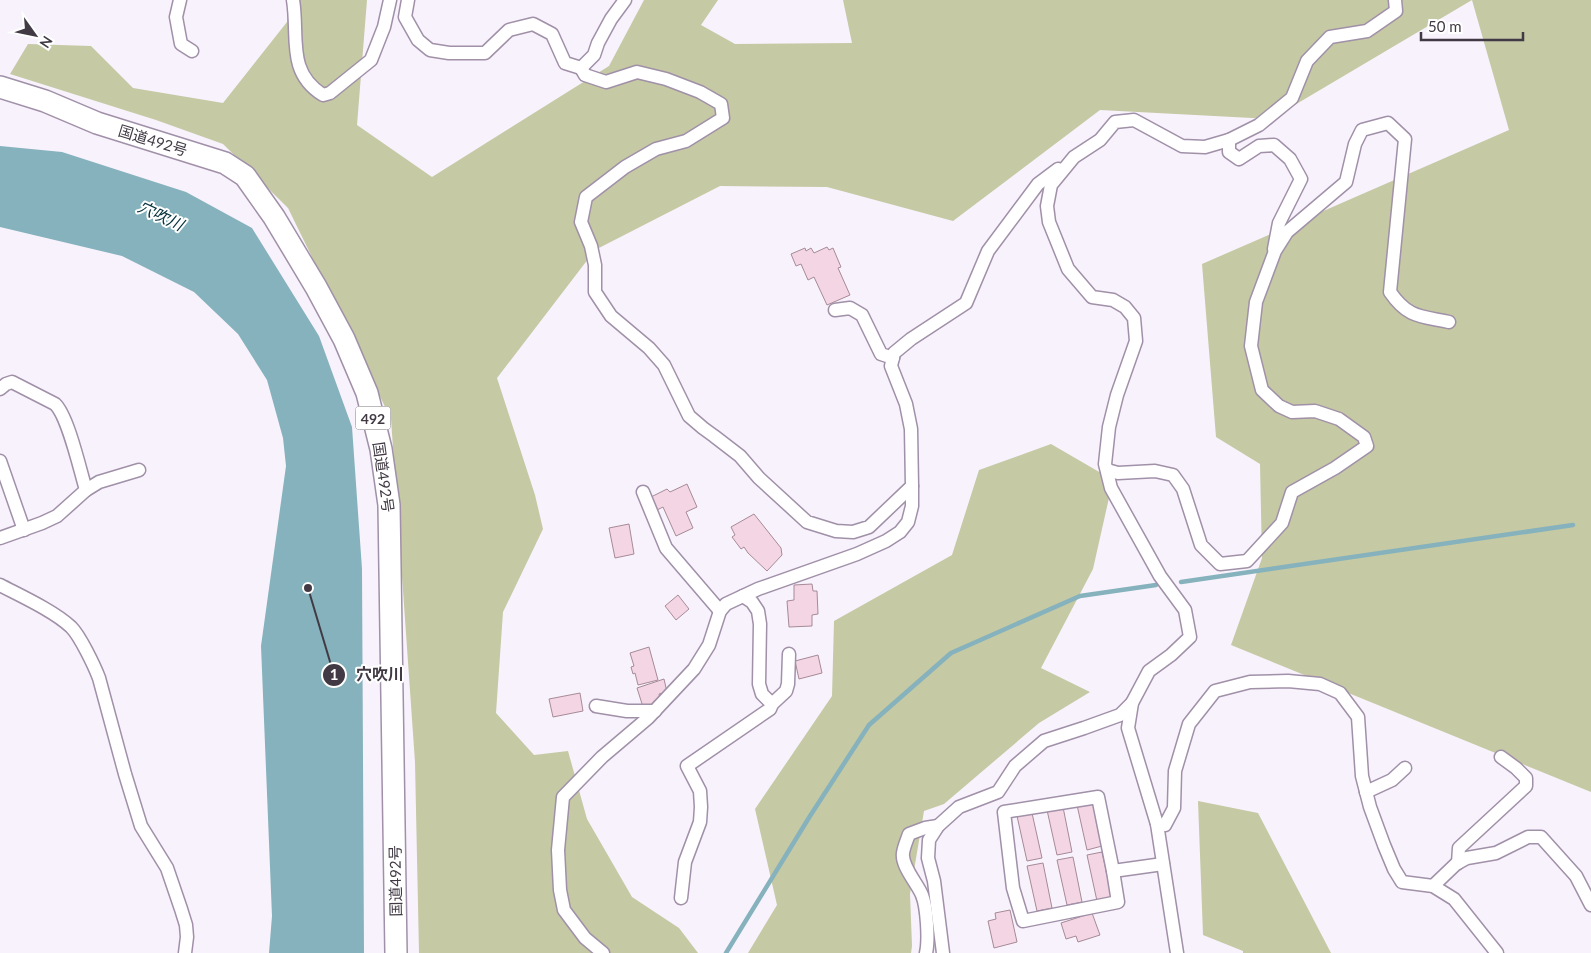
<svg xmlns="http://www.w3.org/2000/svg" width="1591" height="953" viewBox="0 0 1591 953" font-family="Lato,'Noto Sans JP',sans-serif">
  <style>
    .forest { fill: #c5c9a4 }
    .water { fill: #85b2bc }
    .lines { fill: none; stroke-linecap: round; stroke-linejoin: round }
    .stream { stroke: #85b2bc; stroke-width: 4.5 }
    .building { fill: #f4d5e3; stroke: #a68a97 }
    .minor-casing { stroke: #a090a8; stroke-width: 15 }
    .trunk-casing { stroke: #a090a8; stroke-width: 24 }
    .minor { stroke: #fff; stroke-width: 12 }
    .trunk { stroke: #fff; stroke-width: 21 }
    .labels { text-anchor: middle; dominant-baseline: central; stroke-width: 4; stroke-linejoin: round; paint-order: stroke }
    .shield { fill: #fff; stroke: #7a757c; stroke-width: 1 }
    .shield-label { font-size: 14px; font-weight: bold; fill: #413a44 }
    .street-label { font-size: 15px; fill: #413a44; stroke: #fff }
    .water-label { font-size: 16px; font-style: italic; fill: #022f38; stroke: #fff }
    .leader { fill: none; stroke: #413a44; stroke-width: 2 }
    .callout-dot { fill: #413a44; stroke: #fff; stroke-width: 2 }
    .mark-label { font-size: 15px; text-anchor: middle; font-weight: bold; fill: #fff }
    .callout-label { font-size: 16px; text-anchor: middle; font-weight: bold; fill: #413a44; stroke: #fff; stroke-width: 4; stroke-linejoin: round; paint-order: stroke }
  </style>
  <rect width="100%" height="100%" fill="#f8f2fc"/>
  <g class="forest">
    <polygon points="289,0 367,0 357,125 432,177 609,66 644,0 718,0 701,25 735,44 852,43 843,0 1591,0 1591,792 1231,645 1262,558 1260,464 1216,437 1202,264 1509,130 1472,0 1271,119 1100,110 953,221 827,187 720,186 595,250 497,378 535,495 543,529 503,612 496,713 534,755 568,751 587,819 632,897 679,928 698,953 419,953 415,762 391,419 288,208 223,144 156,120 10,74 28,44 91,46 133,88 223,103 287,22"/>
    <polygon points="1051,444 1113,480 1093,569 1041,668 1090,692 1039,723 944,804 924,811 910,894 912,946 911,953 748,953 777,905 755,809 832,696 834,621 952,555 979,470"/>
    <polygon points="1198,801 1258,813 1331,953 1243,953 1243,951 1203,935"/>
  </g>
  <polygon class="water" points="0,146 62,152 186,192 252,228 319,336 352,427 362,569 364,953 269,953 272,916 261,646 286,466 283,438 267,380 238,334 194,292 122,256 0,227"/>
  <g class="lines">
    <g class="stream">
      <polyline points="1181,582 1573,525"/>
      <polyline points="726,953 810,816 869,725 951,653 1080,596 1156,585"/>
    </g>
  </g>
  <g class="building">
    <polygon points="827,247 829,250 833,248 841,267 838,268 850,295 827,305 814,277 808,280 801,264 796,266 791,254 805,248 806,251 811,248 814,253"/>
    <polygon points="687,484 697,507 686,512 693,528 676,536 663,507 657,510 651,497 667,489 670,492"/>
    <polygon points="754,514 781,548 782,555 767,571 748,553 744,547 741,549 732,537 735,535 731,527"/>
    <polygon points="629,524 634,554 615,558 609,528"/>
    <polygon points="812,584 813,591 817,591 818,614 812,615 812,626 789,627 787,601 794,600 794,585"/>
    <polygon points="678,595 689,609 676,620 665,606"/>
    <polygon points="649,647 658,680 638,685 635,673 633,674 631,667 634,666 630,653"/>
    <polygon points="818,655 822,673 799,679 795,661"/>
    <polygon points="664,679 667,692 659,694 660,699 654,701 655,704 643,707 637,688"/>
    <polygon points="580,693 583,711 553,717 549,699"/>
    <polygon points="1093,801 1102,846 1087,850 1077,805"/>
    <polygon points="1063,807 1072,852 1057,855 1047,810"/>
    <polygon points="1032,813 1042,858 1027,861 1017,816"/>
    <polygon points="1102,852 1112,897 1097,901 1087,855"/>
    <polygon points="1073,857 1082,902 1067,905 1057,860"/>
    <polygon points="1043,863 1052,908 1037,911 1027,866"/>
    <polygon points="1010,910 1017,942 994,948 988,921 996,919 995,913"/>
    <polygon points="1092,913 1100,935 1078,942 1076,936 1066,939 1061,923"/>
  </g>
  <g class="lines">
    <defs>
      <g id="minor">
        <polyline points="180,0 176,17 181,44 192,51"/>
        <path d="M293 0C299 36 286 72 323 95L330 93 371 60 384 27 390 0"/>
        <polyline points="408,0 405,17 418,40 430,50 449,53 485,53 509,30 533,24 552,34 565,63 581,68 594,55 598,43 611,19 625,0"/>
        <polyline points="581,68 585,75 606,82 637,72 666,79 700,92 721,104 723,118 686,141 656,149 625,167 586,197 581,222 591,246 595,265 595,292 611,316 649,348 664,365 689,416 703,428 714,436 740,456 759,478 807,522 836,531 853,532 869,527 912,486 911,429 906,404 891,366 894,353 911,339 966,303 988,251 1038,184 1058,169"/>
        <polyline points="1229,140 1229,152 1239,159 1259,146 1274,145 1290,159 1301,179 1279,223 1274,249"/>
        <polyline points="835,310 850,308 862,315 881,354 893,358"/>
        <path d="M0 389 6 384 12 382 55 404C68 416 80 470 86 490L57 516 42 523 0 538"/>
        <polyline points="0,461 24,530"/>
        <path d="M1107 470 1118 473 1155 471 1173 475 1183 489 1201 545 1220 564 1247 561 1282 523 1292 492 1335 468 1367 446 1364 437 1339 419 1315 411 1292 412 1279 406 1262 390 1251 346 1256 302 1275 251 1287 232 1346 182 1355 144 1362 130 1388 123 1405 139 1390 292C1408 318 1420 316 1449 322"/>
        <polyline points="86,490 99,482 139,470"/>
        <polyline points="643,492 666,548 720,611"/>
        <path d="M0 585C21 596 54 611 71 627 80 636 94 665 99 678L125 774 141 826 167 868 181 909 186 925 187 937 185 953"/>
        <polyline points="772,704 786,691 788,684 789,654"/>
        <polyline points="596,706 627,711 655,711"/>
        <polyline points="1366,792 1392,780 1405,768"/>
        <polygon points="1098,797 1113,871 1118,902 1023,921 1013,888 1004,812"/>
        <polyline points="1157,824 1165,825 1174,808 1175,771 1189,724 1215,691 1250,682 1288,681 1320,684 1340,693 1358,717 1362,776 1370,807 1384,845 1394,869 1402,882 1433,886 1454,899 1497,953"/>
        <polyline points="1458,863 1459,848 1526,786 1526,778 1516,768 1501,757"/>
        <polyline points="1113,871 1163,864"/>
        <polyline points="1433,886 1456,864 1467,858 1496,853 1528,837 1541,837 1576,876 1591,905"/>
        <polyline points="681,898 685,862 700,822 701,807 700,791 687,766 770,709 772,704 762,694 759,684 760,624 758,611 752,602 743,596"/>
        <polyline points="603,953 585,938 564,910 560,890 558,850 563,797 602,757 648,718 694,669 709,645 720,611 726,604 758,589 857,554 886,541 900,532 908,522 912,506 912,486"/>
        <path d="M926 953C929 940 927 907 922 895 917 883 901 866 903 853 904 846 907 840 909 834L925 828 938 826"/>
        <polyline points="943,953 934,881 928,858 929,840 938,826 959,807 998,792 1015,766 1044,741 1084,728 1120,715 1132,703"/>
        <polyline points="1177,953 1157,824 1128,728 1132,703 1149,671 1171,655 1190,637 1185,610 1160,576 1111,488 1105,464 1109,427 1117,395 1136,341 1134,318 1125,307 1113,300 1092,297 1068,269 1049,222 1047,206 1051,185 1074,157 1100,140 1115,122 1134,120 1182,146 1205,147 1229,140 1259,125 1292,98 1307,61 1330,37 1367,31 1396,11 1395,0"/>
      </g>
      <polyline id="trunk" points="0,87 45,101 97,123 225,163 245,176 274,217 316,287 344,339 367,393 381,449 389,505 396,953"/>
    </defs>
    <use href="#minor" class="minor-casing"/>
    <use href="#trunk" class="trunk-casing"/>
    <use href="#minor" class="minor"/>
    <use href="#trunk" class="trunk"/>
  </g>
  <g class="labels">
    <rect class="shield" x="355.5" y="406.5" width="35" height="23" rx="4"/>
    <g class="shield-label">
      <text x="373" y="418">492</text>
    </g>
    <g class="street-label">
      <text transform="translate(153 140) rotate(17)">国道492号</text>
      <text transform="translate(384 477) rotate(82)">国道492号</text>
      <text transform="translate(395 881) rotate(-91)">国道492号</text>
    </g>
    <g class="water-label">
      <text transform="translate(161 215) rotate(25)">穴吹川</text>
    </g>
  </g>
  <path class="leader" d="M308 588L334 675"/>
  <g class="callout-dot">
    <circle cx="308" cy="588" r="5"/>
    <circle cx="334" cy="675" r="12"/>
  </g>
  <g class="mark-label">
    <text x="334" y="680">1</text>
  </g>
  <g class="callout-label">
    <text x="380" y="680">穴吹川</text>
  </g>
  <g transform="translate(35 35) rotate(123)" stroke="#ffffff" stroke-width="4" paint-order="stroke">
  <path d="M0-4L9 19L0 12L-9 19Z" fill="#413a44"/>
  <text y="-8" font-size="14" font-weight="bold" text-anchor="middle" fill="#413a44">N</text>
  </g>
  <path d="M1421 32v8h102v-8" fill="none" stroke="#413a44" stroke-width="2.5"/>
  <text x="1428" y="32" font-size="15" fill="#413a44" stroke="#ffffff" stroke-width="4" paint-order="stroke">50 m</text>
</svg>
